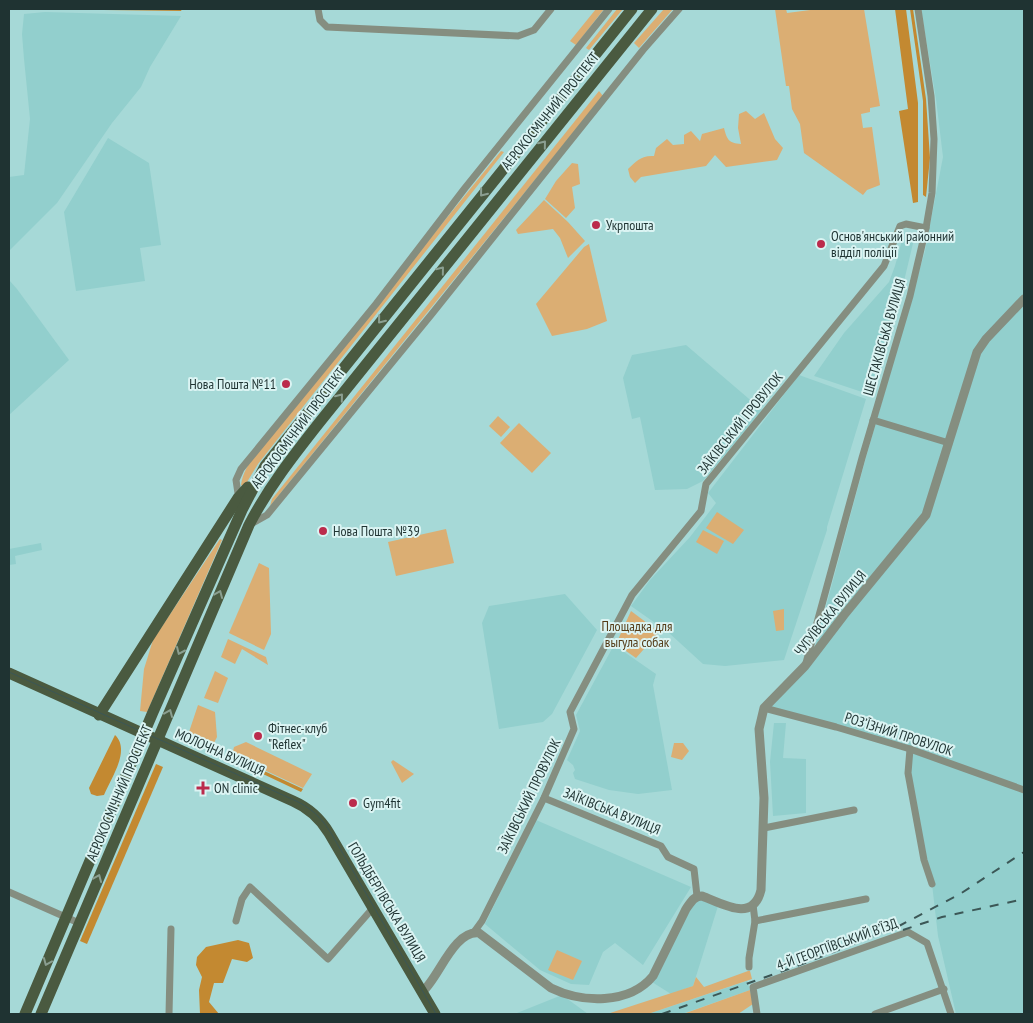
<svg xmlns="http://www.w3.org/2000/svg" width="1033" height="1023" viewBox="0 0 1033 1023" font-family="'PT Sans Narrow',sans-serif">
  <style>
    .built { fill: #92cfcd }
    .green { fill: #dbae73 }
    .forest { fill: #c38931 }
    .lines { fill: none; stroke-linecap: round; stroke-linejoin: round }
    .minor { stroke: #858e80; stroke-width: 7 }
    .tertiary { stroke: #858e80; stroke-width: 9 }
    .primary { stroke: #4a5a40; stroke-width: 11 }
    .tram { stroke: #3c5756; stroke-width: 1 }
    .rail { stroke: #3c5756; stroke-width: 2; stroke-dasharray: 9 9; stroke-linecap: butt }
    .oneway { stroke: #8b9f91 }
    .poi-dot { fill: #bb2b4c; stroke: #dbf4f3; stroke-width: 2 }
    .labels { text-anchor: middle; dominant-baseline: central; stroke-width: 4; stroke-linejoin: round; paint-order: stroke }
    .street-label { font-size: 14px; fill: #1f3332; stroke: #dbf4f3 }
    .poi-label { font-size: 14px; fill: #1f3332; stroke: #dbf4f3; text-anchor: start }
    .park-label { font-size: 14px; fill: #543b17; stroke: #dbf4f3 }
  </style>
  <rect width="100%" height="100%" fill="#a6d9d7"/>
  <g class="built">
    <polygon points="921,9 1024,9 1024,1014 956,1014 938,936 932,884 910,786 910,749 771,707 810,666 865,461 925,251 943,157 936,99"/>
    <polygon points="45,12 181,16 150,67 141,87 112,123 57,203 9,251 9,177 24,175 30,119 24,59 22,34 24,14"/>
    <polygon points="108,138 149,163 161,245 140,248 145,281 76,291 64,212"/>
    <polygon points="904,233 915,235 900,298 868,394 814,376 844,333 889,282 895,266"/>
    <polygon points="9,280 17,289 69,360 9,415"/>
    <polygon points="686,345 762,410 703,481 687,489 655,490 640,417 632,419 623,378 632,355"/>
    <polygon points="799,375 866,399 827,527 827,530 784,660 725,666 703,664 668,632 631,606 650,580 690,537 716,503 708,493"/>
    <polygon points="41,543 42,550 15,556 16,564 9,565 9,549"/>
    <polygon points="565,594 597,630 552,714 543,722 499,729 482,623 489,606"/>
    <polygon points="614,645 656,674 653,685 672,790 638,794 609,790 575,779 573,773 575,770 573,765 567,760 580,731 576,715"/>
    <polygon points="774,723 786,723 783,758 806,759 806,813 773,816 770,762"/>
    <polygon points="536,820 691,887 643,965 615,943 603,952 589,985 571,984 540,970 485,924"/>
    <polygon points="698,899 718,906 693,986 671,994 652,982 692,904"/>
    <polygon points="747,981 750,990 682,1014 648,1014"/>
    <polygon points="562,995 588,1014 515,1014 517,1013"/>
  </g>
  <g class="green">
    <polygon points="596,9 604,9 576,45 570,41"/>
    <polygon points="617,9 623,9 589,50 586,48"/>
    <polygon points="664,9 673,9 639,48 634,43"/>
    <polygon points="775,9 786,9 787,13 818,9 864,9 880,106 870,108 870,112 861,114 863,128 872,127 880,185 867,190 863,195 804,153 800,124 792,109 789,86 786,86"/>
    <polygon points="599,91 603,96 270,506 272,499"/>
    <path d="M746 111 755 119 764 113 775 139 783 148 777 160 726 167 715 155 706 166 641 177 635 183 630 177 628 169C636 161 642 155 654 156L656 148 667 139 673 145 684 144V135L691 131 700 141 702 134 724 128C727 140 729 143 741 144L738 128 739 114Z"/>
    <path d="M501 151 504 152 258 464 244 487 241 485C244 463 264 444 277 427Z"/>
    <polygon points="572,163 578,164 580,184 572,187 575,208 566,218 545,199 556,181"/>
    <polygon points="544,200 568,222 585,241 568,258 560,238 553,229 518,234 516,230"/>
    <polygon points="589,244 607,321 587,329 552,336 536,304 584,247"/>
    <polygon points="498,416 510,427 501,437 489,426"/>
    <polygon points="519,423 551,453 532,473 500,443"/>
    <polygon points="717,512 744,530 733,544 706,528"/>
    <polygon points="446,529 454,563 396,576 388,542"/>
    <polygon points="703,530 724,541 717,554 696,542"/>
    <polygon points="220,539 222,540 147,712 140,711 144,669 153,640"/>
    <polygon points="259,563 269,568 271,634 264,650 229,633"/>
    <polygon points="784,609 784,630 776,631 773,611"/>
    <polygon points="631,611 659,632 636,658 616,644"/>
    <polygon points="228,639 266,657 268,665 242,649 235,664 221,657"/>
    <polygon points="215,671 228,678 218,703 204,698"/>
    <polygon points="198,705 215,712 217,737 213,745 189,732"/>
    <polygon points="246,742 312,774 303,788 232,755 234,747"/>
    <polygon points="674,743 683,743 689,751 682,760 671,757"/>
    <polygon points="393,760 414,774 402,783 391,762"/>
    <polygon points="557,950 582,961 573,980 548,970"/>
    <polygon points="748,971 750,971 752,979 648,1014 607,1014 693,986 696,977 704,987"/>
    <polygon points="750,990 753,1004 738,1014 683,1014"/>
  </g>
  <g class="forest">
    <polygon points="26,9 182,9 181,11"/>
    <polygon points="895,9 906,9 918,103 918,202 913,203 899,111 908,109"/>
    <polygon points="910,9 913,9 926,99 930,158 926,197 923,195 923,101"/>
    <path d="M115 735C131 750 111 778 104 795L97 796 91 794 89 788Z"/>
    <polygon points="232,756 303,789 301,792 231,759"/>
    <polygon points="156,764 163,767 87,944 80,941"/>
    <polygon points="238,940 249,943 253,958 247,962 232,959 223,983 214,983 209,1002 219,1014 200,1014 199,990 202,977 196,965 197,957 206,947"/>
  </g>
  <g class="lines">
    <g class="minor">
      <polyline points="318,9 320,20 327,27 518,36 534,30 551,9"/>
      <polyline points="873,420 949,443"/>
      <polyline points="239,500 236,480 241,469 376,304 465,188 609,9"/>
      <polyline points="249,525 267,515 431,315 643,50 679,9"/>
      <polyline points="806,663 862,458 910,296 926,228 932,193 934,139 931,96 918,9"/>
      <polyline points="764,708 836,727 910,749 1024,790"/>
      <polyline points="910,749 908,773 924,860 932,884"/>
      <polyline points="544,798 661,846 668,857 694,869 697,896"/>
      <polyline points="764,828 854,810"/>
      <polyline points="9,892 79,923"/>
      <polyline points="236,921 242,899 250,887 328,959 373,908"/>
      <polyline points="755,921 866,899"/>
      <polyline points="474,932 482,921 544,798 574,729 570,712 632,595 701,511 706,484 884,266 900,226 906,224 926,228"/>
      <polyline points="749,967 749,958 755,921 753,905"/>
      <polyline points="169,1014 171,929"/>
      <polyline points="757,1014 753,987 908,932 927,943 951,1014"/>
      <polyline points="875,1014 944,989"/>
    </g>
    <path class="tertiary" d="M423 991C439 977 454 930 479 933L551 988C582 1003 629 1005 653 976L686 909C691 902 694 896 702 896 723 904 753 923 761 890L764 798 759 729 764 708 805 666 844 615 926 515 977 352 986 339 1024 299"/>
    <g class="primary">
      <path d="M9 673 293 801C309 808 320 818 329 833L435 1014"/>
      <polyline points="99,715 238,498 248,487"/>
      <polyline points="25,1014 153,712 242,510 265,466 632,9"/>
      <path d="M41 1014 249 525C268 488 293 456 319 423L652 9"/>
    </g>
    <path class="tram" d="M9 672 294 800C310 807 321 817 331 833L436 1014"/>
    <g class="rail">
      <polyline points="903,930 942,917 1024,899"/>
      <polyline points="662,1014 808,962 899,926 960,894 1024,852"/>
    </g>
  </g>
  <defs><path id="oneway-chevron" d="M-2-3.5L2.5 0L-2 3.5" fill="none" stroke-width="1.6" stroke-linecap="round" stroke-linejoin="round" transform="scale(1.25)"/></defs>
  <g class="oneway">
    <use href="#oneway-chevron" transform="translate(543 144) rotate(-51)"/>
    <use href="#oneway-chevron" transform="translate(483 193) rotate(129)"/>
    <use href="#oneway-chevron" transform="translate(441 270) rotate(-51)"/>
    <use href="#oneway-chevron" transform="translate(381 320) rotate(129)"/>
    <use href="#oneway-chevron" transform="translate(340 397) rotate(-51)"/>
    <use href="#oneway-chevron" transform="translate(219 594) rotate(-67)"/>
    <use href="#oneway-chevron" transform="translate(180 651) rotate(114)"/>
    <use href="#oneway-chevron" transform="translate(169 713) rotate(-67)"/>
    <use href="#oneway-chevron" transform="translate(98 878) rotate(-67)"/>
    <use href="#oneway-chevron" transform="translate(47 962) rotate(113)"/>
  </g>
  <g class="poi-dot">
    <circle cx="596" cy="225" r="5"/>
    <circle cx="821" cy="244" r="5"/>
    <circle cx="286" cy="384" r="5"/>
    <circle cx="323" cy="531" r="5"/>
    <circle cx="258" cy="736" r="5"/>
    <path d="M200.5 780.5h5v5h5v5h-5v5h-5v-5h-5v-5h5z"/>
    <circle cx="353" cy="803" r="5"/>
  </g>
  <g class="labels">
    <g class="street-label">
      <text transform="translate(550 111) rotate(-51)">АЕРОКОСМІЧНИЙ ПРОСПЕКТ</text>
      <text transform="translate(884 337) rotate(-74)">ШЕСТАКІВСЬКА ВУЛИЦЯ</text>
      <text transform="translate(740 423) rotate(-51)">ЗАЇКІВСЬКИЙ ПРОВУЛОК</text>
      <text transform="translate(298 428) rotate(-53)">АЕРОКОСМІЧНИЙ ПРОСПЕКТ</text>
      <text transform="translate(830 613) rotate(-51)">ЧУГУЇВСЬКА ВУЛИЦЯ</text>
      <text transform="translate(899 734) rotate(18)">РОЗ’ЇЗНИЙ ПРОВУЛОК</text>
      <text transform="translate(220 752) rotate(24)">МОЛОЧНА ВУЛИЦЯ</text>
      <text transform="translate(119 793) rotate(-67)">АЕРОКОСМІЧНИЙ ПРОСПЕКТ</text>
      <text transform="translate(529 796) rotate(-64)">ЗАЇКІВСЬКИЙ ПРОВУЛОК</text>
      <text transform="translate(612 811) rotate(22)">ЗАЇКІВСЬКА ВУЛИЦЯ</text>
      <text transform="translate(387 902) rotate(59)">ГОЛЬДБЕРГІВСЬКА ВУЛИЦЯ</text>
      <text transform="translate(837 944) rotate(-20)">4-Й ГЕОРГІЇВСЬКИЙ В’ЇЗД</text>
    </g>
    <g class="poi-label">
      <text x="606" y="225">Укрпошта</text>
      <text x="831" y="236">Основ'янський районний<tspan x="831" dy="16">відділ поліції</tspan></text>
      <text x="276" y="384" text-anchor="end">Нова Пошта №11</text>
      <text x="333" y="531">Нова Пошта №39</text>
      <text x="268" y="728">Фітнес-клуб<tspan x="268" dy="16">"Reflex"</tspan></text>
      <text x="214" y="788">ON clinic</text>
      <text x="363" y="803">Gym4fit</text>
    </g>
    <g class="park-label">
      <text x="637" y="626">Площадка для<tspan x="637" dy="16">выгула собак</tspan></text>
    </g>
  </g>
  <rect width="1033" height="1023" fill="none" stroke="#1f3332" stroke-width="20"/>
</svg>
